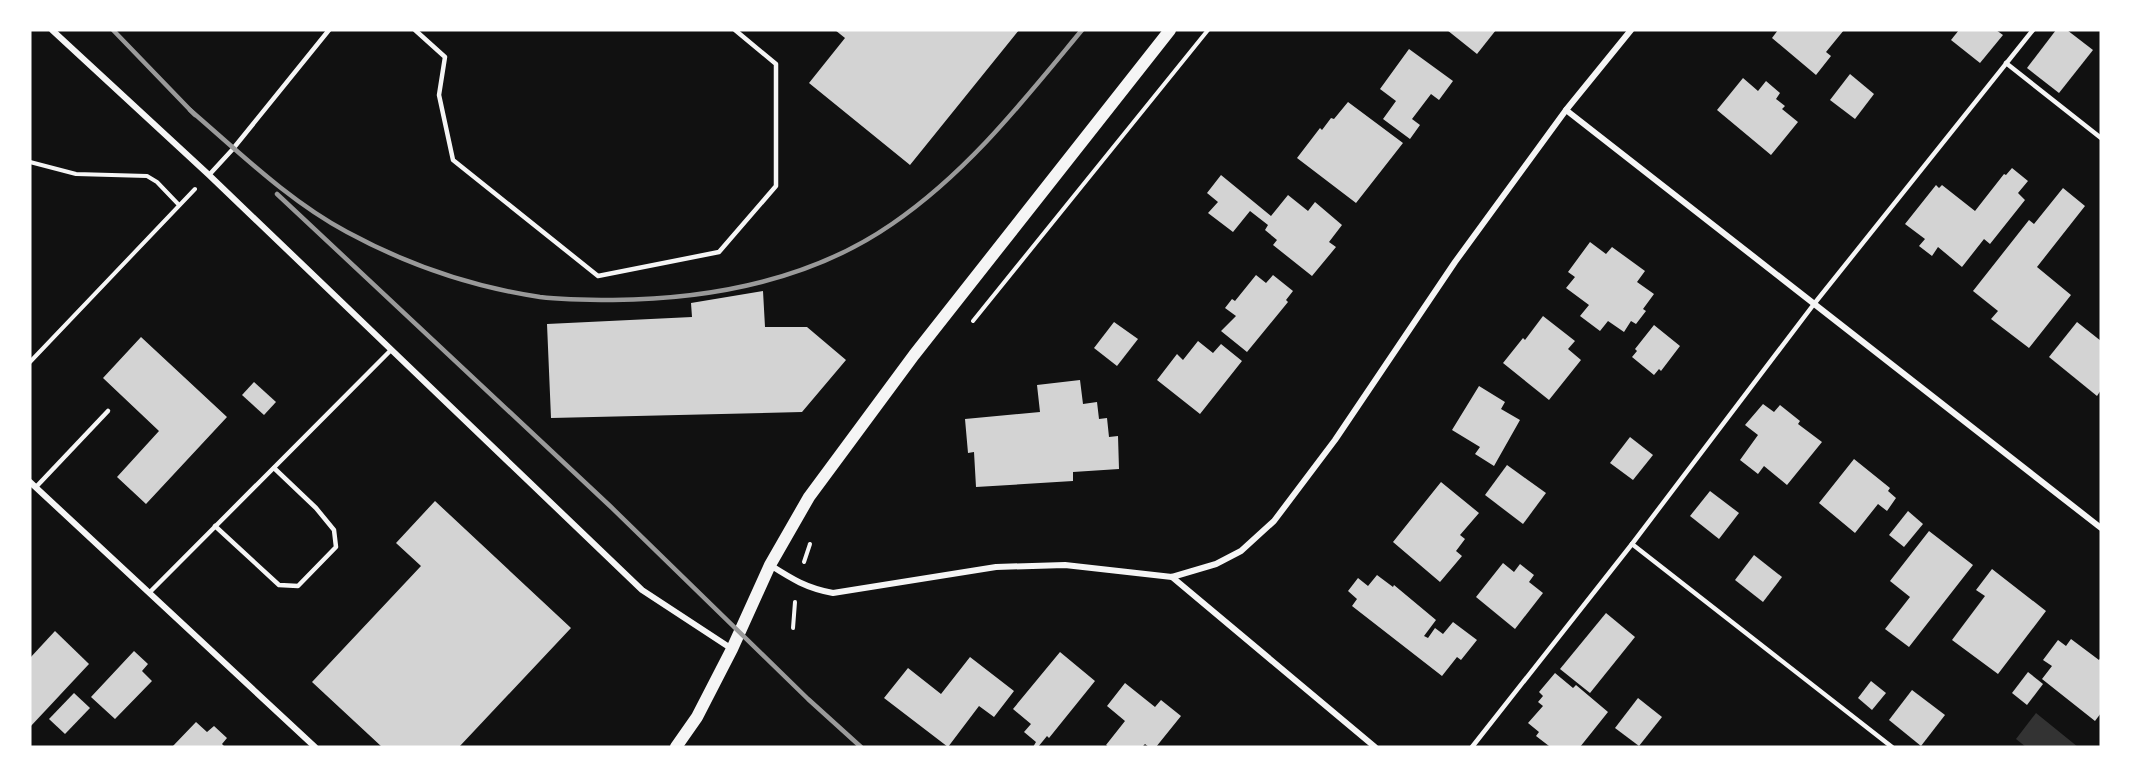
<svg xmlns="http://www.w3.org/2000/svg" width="2131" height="777" viewBox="0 0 2131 777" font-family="Merriweather,serif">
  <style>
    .water { fill: #333 }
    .building { fill: #d3d3d3 }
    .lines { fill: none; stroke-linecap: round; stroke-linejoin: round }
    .path { stroke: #f5f5f5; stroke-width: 4 }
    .service { stroke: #f5f5f5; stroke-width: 4.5 }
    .minor { stroke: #f5f5f5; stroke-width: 6 }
    .secondary { stroke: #f5f5f5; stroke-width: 12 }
    .rail { stroke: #9a9a9a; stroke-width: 4.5 }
  </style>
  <rect width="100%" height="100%" fill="#111"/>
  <polygon class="water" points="2036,713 2078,747 2026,747 2016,739"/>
  <g class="building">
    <polygon points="835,30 1019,30 910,165 809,83 845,38"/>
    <polygon points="1447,30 1496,30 1477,54"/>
    <polygon points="1778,30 1844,30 1826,52 1831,56 1816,75 1772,38"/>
    <polygon points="1959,30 1996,30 2003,35 1980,63 1951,40"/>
    <polygon points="2056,30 2067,30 2093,50 2059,93 2027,68"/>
    <polygon points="1409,49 1453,81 1439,100 1431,94 1412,119 1420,125 1410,139 1383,119 1396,101 1380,89"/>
    <polygon points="1850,74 1874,94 1855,119 1830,100"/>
    <polygon points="1743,78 1758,91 1766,81 1780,93 1776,99 1785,106 1782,109 1798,122 1771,155 1717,110"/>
    <polygon points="1348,102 1403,143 1356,203 1297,158 1320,128 1322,130 1331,118 1334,119"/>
    <polygon points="2012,168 2028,181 2018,193 2025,200 1990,244 1984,239 1962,267 1938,247 1932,256 1919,246 1925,239 1905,224 1936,185 1939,188 1942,185 1975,211 2004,174 2006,175"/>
    <polygon points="1221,175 1271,216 1288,195 1308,211 1315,202 1342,225 1329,242 1336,247 1312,276 1273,245 1277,240 1265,230 1268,225 1250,211 1233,232 1208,213 1218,202 1207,193"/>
    <polygon points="2063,188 2085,206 2037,267 2071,295 2029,348 1991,319 1998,311 1973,291 2029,220 2034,224"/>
    <polygon points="1590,242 1606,254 1612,247 1645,271 1637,282 1654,294 1643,309 1646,311 1636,324 1631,321 1624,332 1608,321 1600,331 1580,316 1589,305 1566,288 1575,277 1568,272"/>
    <polygon points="1256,275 1266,283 1273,275 1293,291 1286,300 1288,302 1247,352 1221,331 1236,316 1225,308 1232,299 1235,301"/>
    <polygon points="763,291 765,327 807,327 846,360 802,412 551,418 547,324 692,317 691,303"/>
    <polygon points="1543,316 1575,341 1568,349 1581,360 1549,400 1503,363 1523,338 1525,340"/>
    <polygon points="1114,322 1138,339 1117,366 1094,348"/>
    <polygon points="2077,322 2101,341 2101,390 2097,396 2049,357"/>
    <polygon points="1654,325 1680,346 1661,371 1659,369 1654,375 1632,357 1637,351 1635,349"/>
    <polygon points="141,337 227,417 146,504 117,477 159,431 103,378"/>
    <polygon points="1198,341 1213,353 1221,344 1242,361 1200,414 1157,380 1177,354 1183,360"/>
    <polygon points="1080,380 1083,404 1097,402 1099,419 1107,418 1109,437 1118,436 1119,469 1073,472 1073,481 976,487 974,452 968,453 965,419 1040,412 1037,385"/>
    <polygon points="254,382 276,402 264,415 242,395"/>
    <polygon points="1479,386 1505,402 1501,409 1520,420 1494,466 1475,454 1480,447 1452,430"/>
    <polygon points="1763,404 1774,412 1780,405 1800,421 1798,424 1822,442 1787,485 1764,466 1758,474 1740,460 1758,435 1745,425"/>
    <polygon points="1630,437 1653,455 1633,480 1610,463"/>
    <polygon points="1854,459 1890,488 1888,491 1896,498 1887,511 1878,504 1855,533 1819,503"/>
    <polygon points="1507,465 1546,493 1523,524 1485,495"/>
    <polygon points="1441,482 1479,513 1460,535 1465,539 1456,551 1462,556 1440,582 1393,542"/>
    <polygon points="1710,491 1739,513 1719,539 1690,516"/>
    <polygon points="435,501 571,628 459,747 382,747 312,682 421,566 396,543"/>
    <polygon points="1908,511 1923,524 1904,547 1889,535"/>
    <polygon points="1929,531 1973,565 1909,647 1885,629 1910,597 1890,581"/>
    <polygon points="1754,555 1782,577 1763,602 1735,580"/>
    <polygon points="1503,563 1514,572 1520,564 1534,575 1529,582 1543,593 1515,629 1476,597"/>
    <polygon points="1992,569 2046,611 1998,674 1952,640 1985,596 1976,590"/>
    <polygon points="1377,575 1393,587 1394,585 1436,620 1424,636 1428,638 1435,628 1443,634 1453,622 1477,640 1461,660 1457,657 1442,676 1352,606 1357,599 1348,591 1358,578 1368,586"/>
    <polygon points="1606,613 1635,637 1590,693 1560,669"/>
    <polygon points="55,631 89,664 30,727 30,658"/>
    <polygon points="2071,639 2099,660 2101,657 2101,713 2095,721 2042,679 2052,666 2043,660 2058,640 2066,646"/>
    <polygon points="134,651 148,664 142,671 152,681 115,719 91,697"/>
    <polygon points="1060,652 1095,681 1049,738 1047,736 1038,747 1033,747 1036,742 1024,732 1031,724 1013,709"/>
    <polygon points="970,657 1014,691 994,717 979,706 948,747 884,698 908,668 941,694"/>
    <polygon points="2028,672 2043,684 2027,705 2012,693"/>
    <polygon points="1555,673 1573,688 1576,685 1608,712 1580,747 1548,747 1549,746 1536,736 1539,732 1528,723 1543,706 1538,702 1543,696 1539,692"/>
    <polygon points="1871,681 1886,693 1872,710 1858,698"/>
    <polygon points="1125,683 1155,707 1161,700 1181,716 1156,747 1149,747 1145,744 1142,747 1109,747 1106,745 1125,721 1107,706"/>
    <polygon points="1912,690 1945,715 1921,746 1889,720"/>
    <polygon points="74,693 90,708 65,734 49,719"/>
    <polygon points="1638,698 1662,717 1639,746 1615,728"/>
    <polygon points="196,722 207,732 214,726 227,738 222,744 225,747 172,747"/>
  </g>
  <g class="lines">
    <g class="path">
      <polyline points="30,162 76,174 147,176 157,182 179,205"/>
      <polyline points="973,321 1208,30"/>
      <polyline points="30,362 195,189"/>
      <polyline points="804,562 810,544"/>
      <polyline points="793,628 795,602"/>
    </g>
    <g class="service">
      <polyline points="415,30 445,57 439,95 453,160 598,276 719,252 776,186 776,64 735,30"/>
      <polyline points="2006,63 2101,138"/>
      <polyline points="209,175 232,150 329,30"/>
      <polyline points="36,487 108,411"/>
      <polyline points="215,526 279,585 298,586 336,547 334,530 316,508 274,468"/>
      <polyline points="1632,544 1892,747"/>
      <polyline points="149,593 391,350"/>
      <polyline points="1472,747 1632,544 1814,304 2033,30"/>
    </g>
    <g class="minor">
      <polyline points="52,30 209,175 642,590 732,649"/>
      <polyline points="1566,110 2101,528"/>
      <polyline points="30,482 315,747"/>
      <path d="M770 565C792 579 806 588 833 593L996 567 1065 565 1172 577 1216 564 1241 551 1274 521 1335 440 1455 262 1566 110 1631 30"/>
      <polyline points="1172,577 1375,747"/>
    </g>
    <polyline class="secondary" points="676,747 697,717 732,649 770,565 809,497 914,355 1170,30"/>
    <g class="rail">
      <polyline points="113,30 195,115"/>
      <path d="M190 110C240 153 289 201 347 232 406 264 473 287 540 297 564 300 589 300 613 300 710 299 811 280 892 224 968 172 1024 100 1082 30"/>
      <polyline points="277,194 610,506 808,699 861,747"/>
    </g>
  </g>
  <rect width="2131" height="777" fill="none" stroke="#ffffff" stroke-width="63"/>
</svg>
